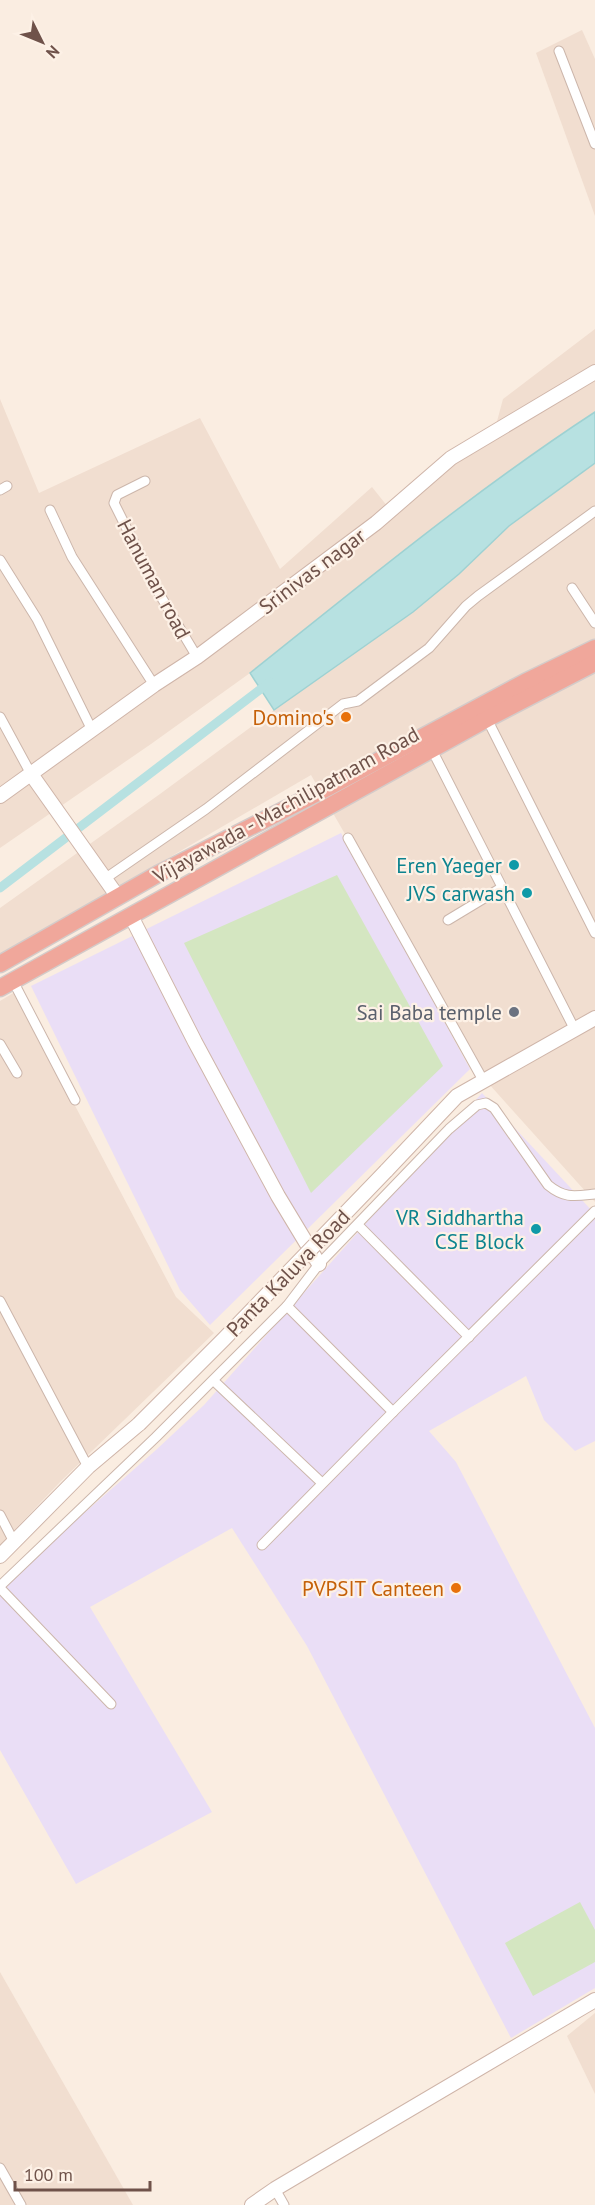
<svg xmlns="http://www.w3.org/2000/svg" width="595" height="2205" viewBox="0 0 595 2205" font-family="'PT Sans',sans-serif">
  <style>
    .residential { fill: #f1ded0 }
    .education { fill: #eadef6 }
    .green { fill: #d4e6c1 }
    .water { fill: #b7e1e1; stroke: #9ed1d2; stroke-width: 1.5 }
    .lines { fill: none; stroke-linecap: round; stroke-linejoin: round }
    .canal { stroke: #b7e1e1; stroke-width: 9 }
    .street-casing { stroke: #ccb6ab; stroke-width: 11 }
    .secondary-casing { stroke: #cfb5a9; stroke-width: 16 }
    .highway-casing { stroke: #d4cbc9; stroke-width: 19 }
    .street { stroke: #fff; stroke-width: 9 }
    .secondary { stroke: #fff; stroke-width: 14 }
    .highway { stroke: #f0a79b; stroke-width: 16 }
    .secondary-bridge-casing { stroke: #cfb5a9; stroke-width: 16; stroke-linecap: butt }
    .secondary-bridge { stroke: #fff; stroke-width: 14 }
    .food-dot { fill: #e8710a; stroke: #fdf1e6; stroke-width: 2 }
    .culture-dot { fill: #0f9aa8; stroke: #fdf1e6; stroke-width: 2 }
    .worship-dot { fill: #6b7280; stroke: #fdf1e6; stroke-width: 2 }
    .labels { text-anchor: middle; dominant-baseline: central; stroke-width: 4.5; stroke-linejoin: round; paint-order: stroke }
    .street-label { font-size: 21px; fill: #6f524a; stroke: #fdf1e6 }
    .food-label { font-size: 21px; fill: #c56008; stroke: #fdf1e6; text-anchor: end }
    .culture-label { font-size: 21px; fill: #0d838f; stroke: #fdf1e6; text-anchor: end }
    .worship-label { font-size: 21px; fill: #5b616d; stroke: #fdf1e6; text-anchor: end }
  </style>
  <rect width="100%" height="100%" fill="#faede1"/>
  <g class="residential">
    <polygon points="582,30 595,59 595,216 536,53"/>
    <polygon points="595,329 595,412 544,446 464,504 250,673 151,744 0,848 0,399 39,493 200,418 280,569 372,487 388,507 496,425 503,399"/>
    <polygon points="595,463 595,1202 489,1084 311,775 0,956 0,908 160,794 274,710 413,612 459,574 509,526"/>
    <polygon points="15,992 176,1297 214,1333 61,1481 0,1545 0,1001"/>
    <polygon points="0,1972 133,2205 0,2205"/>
    <polygon points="595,2013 595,2094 567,2036"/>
  </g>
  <g class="education">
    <polygon points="341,833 470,1069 210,1325 180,1290 31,986"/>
    <polygon points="482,1093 595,1214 595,1441 575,1451 544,1420 526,1376 429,1431 456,1462 595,1728 595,1988 511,2038 307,1646 232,1528 90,1607 212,1812 76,1884 0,1750 0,1587 156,1450 204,1405"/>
  </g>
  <g class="green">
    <polygon points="337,875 443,1066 311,1193 184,943"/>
    <polygon points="580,1902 595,1930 595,1962 533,1996 505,1943"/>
  </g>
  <path class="water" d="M595 412V463L509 526 459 574 413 612 274 710 250 673C363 583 474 491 595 412Z"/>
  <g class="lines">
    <polyline class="canal" points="0,888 270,682"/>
    <defs>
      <g id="street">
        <polyline points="559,51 595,144"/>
        <polyline points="145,481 117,495 114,503 160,595 197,657"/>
        <polyline points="0,490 7,486"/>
        <polyline points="50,510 72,557 154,685"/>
        <polyline points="0,560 37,619 92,730"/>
        <polyline points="572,588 595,623"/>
        <polyline points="0,717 31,774"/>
        <polyline points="487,719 595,933"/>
        <polyline points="432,750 575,1030"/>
        <polyline points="348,838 483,1080"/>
        <polyline points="106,878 206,809 343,704 358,701 429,648 466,606 478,596 595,511"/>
        <polyline points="448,920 501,888"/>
        <polyline points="13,981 75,1100"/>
        <polyline points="0,1044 17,1073"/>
        <polyline points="358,1225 469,1337"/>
        <polyline points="0,1301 88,1467"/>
        <polyline points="287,1306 393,1412"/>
        <polyline points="214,1381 322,1483"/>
        <polyline points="0,1515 14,1542"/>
        <polyline points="262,1545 393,1412 595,1211"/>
        <path d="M0 1586 156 1437 287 1306 319 1264 449 1129 477 1105 486 1103 494 1108 548 1185C565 1199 575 1196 595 1194"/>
        <polyline points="0,1588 111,1704"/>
        <polyline points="0,2168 21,2205"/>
        <polyline points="275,2189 284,2205"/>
      </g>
      <g id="secondary">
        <polyline points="31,774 118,897"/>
        <polyline points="0,796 154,685 197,657 376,523 451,458 595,372"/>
        <polyline points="131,916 195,1042 278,1196 319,1264"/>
        <polyline points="386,1171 457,1096 595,1018"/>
        <polyline points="0,1556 88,1467 139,1424"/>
        <polyline points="252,2205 275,2189 339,2151 595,2000"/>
      </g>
      <g id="highway">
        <polyline points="0,964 158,874 329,787 525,682 595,648"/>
        <polyline points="0,988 487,719 595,663"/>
      </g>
    </defs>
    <use href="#street" class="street-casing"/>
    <use href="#secondary" class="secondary-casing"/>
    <use href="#highway" class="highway-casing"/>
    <use href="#street" class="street"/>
    <use href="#secondary" class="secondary"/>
    <use href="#highway" class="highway"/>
    <defs>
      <polyline id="secondary-bridge" points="139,1424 224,1339 386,1171"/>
    </defs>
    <use href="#secondary-bridge" class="secondary-bridge-casing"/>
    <use href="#secondary-bridge" class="secondary-bridge"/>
  </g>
  <g class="food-dot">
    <circle cx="346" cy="717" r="6"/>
    <circle cx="456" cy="1588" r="6"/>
  </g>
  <g class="culture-dot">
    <circle cx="514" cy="865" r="6"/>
    <circle cx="527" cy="893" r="6"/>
    <circle cx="536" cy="1229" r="6"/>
  </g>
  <circle class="worship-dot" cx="514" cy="1012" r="6"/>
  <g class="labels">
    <g class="street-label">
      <text transform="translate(312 571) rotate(-37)">Srinivas nagar</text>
      <text transform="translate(154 579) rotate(62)">Hanuman road</text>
      <text transform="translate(286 805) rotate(-29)">Vijayawada - Machilipatnam Road</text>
      <text transform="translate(288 1273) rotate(-46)">Panta Kaluva Road</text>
    </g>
    <g class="food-label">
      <text x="334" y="717">Domino's</text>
      <text x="444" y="1588">PVPSIT Canteen</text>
    </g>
    <g class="culture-label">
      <text x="502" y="865">Eren Yaeger</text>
      <text x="515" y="893">JVS carwash</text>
      <text x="524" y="1217">VR Siddhartha<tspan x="524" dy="24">CSE Block</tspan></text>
    </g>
    <g class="worship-label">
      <text x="502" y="1012">Sai Baba temple</text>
    </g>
  </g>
  <g transform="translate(42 42) rotate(133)" stroke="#fdf1e6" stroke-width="4.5" paint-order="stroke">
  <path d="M0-4.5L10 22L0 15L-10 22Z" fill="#6f524a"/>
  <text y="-9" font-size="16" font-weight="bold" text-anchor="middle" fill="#6f524a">N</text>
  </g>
  <path d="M15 2181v9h135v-9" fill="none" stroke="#6f524a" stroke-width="3"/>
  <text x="24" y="2181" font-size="18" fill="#6f524a" stroke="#fdf1e6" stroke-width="4.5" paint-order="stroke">100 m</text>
</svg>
